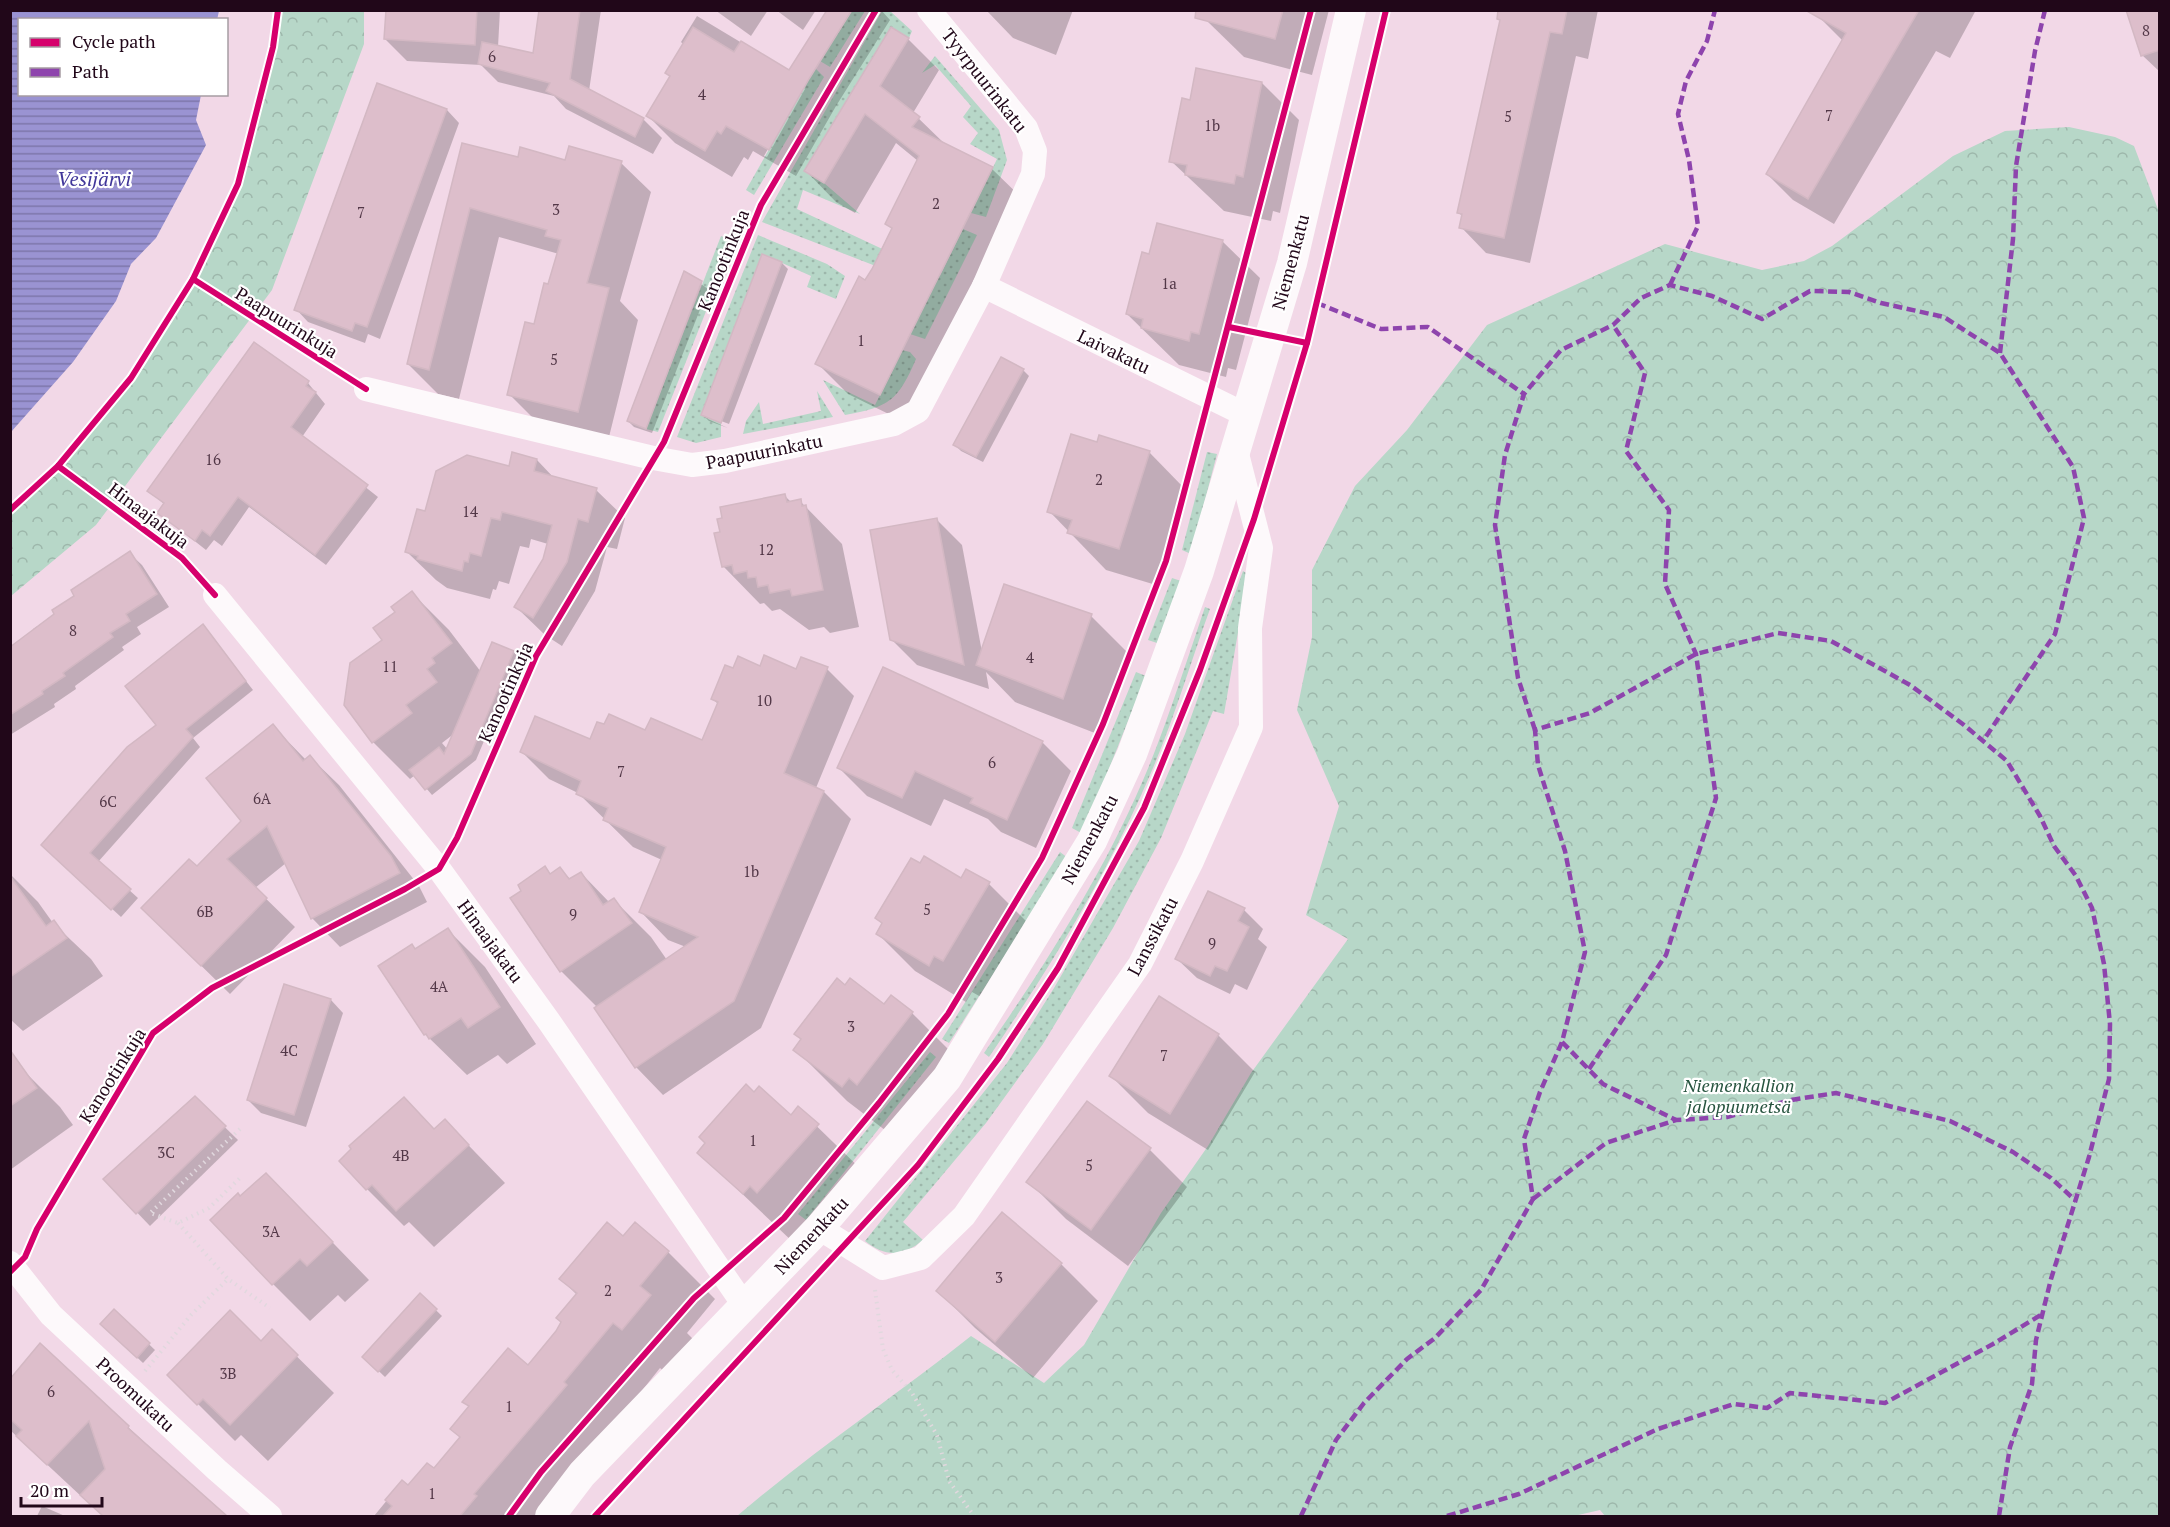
<svg xmlns="http://www.w3.org/2000/svg" width="2170" height="1527" viewBox="0 0 2170 1527" font-family="'PT Serif',serif">
  <style>
    .grass { fill: url(#grass-dots) }
    .park { fill: url(#park-crowns) }
    .water { fill: url(#water-rules) }
    .shadow { fill: #0003; fill-rule: evenodd }
    .building { fill: #ddbecb; stroke: #d3b8c3; stroke-width: 1.5 }
    .lines { fill: none; stroke-linecap: round; stroke-linejoin: round }
    .path { stroke: #e1d8de; stroke-width: 4; stroke-dasharray: 1.5 4.5; stroke-linecap: butt }
    .minor { stroke: #fdf9fb; stroke-width: 24 }
    .tertiary { stroke: #fdf9fb; stroke-width: 30 }
    .quiet { stroke: #8e44ad; stroke-width: 4.5; stroke-dasharray: 9 4.5; stroke-linecap: butt }
    .cycleway-casing { stroke: #fff; stroke-width: 10 }
    .cycleway { stroke: #d6006c; stroke-width: 6 }
    .labels { text-anchor: middle; dominant-baseline: central; stroke-width: 4.5; stroke-linejoin: round; paint-order: stroke }
    .number-label { font-size: 15px; fill: #523747 }
    .street-label { font-size: 18px; fill: #210719; stroke: #fff }
    .park-label { font-size: 18px; font-style: italic; fill: #27543f; stroke: #fff }
    .water-label { font-size: 20px; font-style: italic; fill: #41379a; stroke: #fff }
  </style>
  <defs>
    <pattern id="grass-dots" width="8" height="8" patternUnits="userSpaceOnUse" patternTransform="scale(1.5)"><rect width="8" height="8" fill="#b7d7c8"/><path d="M2 2h.1M6 6h.1" fill="none" stroke="#9db7ab" stroke-width="1.8" stroke-linecap="round"/></pattern>
    <pattern id="park-crowns" width="20" height="18" patternUnits="userSpaceOnUse" patternTransform="scale(1.5)"><rect width="20" height="18" fill="#b7d7c8"/><path d="M2 6a3 3 0 1 1 6 0M12 15a3 3 0 1 1 6 0" fill="none" stroke="#9db7ab"/></pattern>
    <pattern id="water-rules" width="6" height="5" patternUnits="userSpaceOnUse" patternTransform="scale(1.5)"><rect width="6" height="5" fill="#9a93d2"/><path d="M0 2.5h6" fill="none" stroke="#7d76aa"/></pattern>
  </defs>
  <rect width="100%" height="100%" fill="#f2d8e7"/>
  <g class="grass">
    <polygon points="852,11 865,11 830,67 820,61"/>
    <polygon points="882,11 890,11 912,31 909,38 891,27 804,171 824,183 860,214 803,190 797,209 940,276 963,229 977,235 925,339 910,334 917,282 762,222"/>
    <polygon points="935,56 999,130 1007,160 986,217 971,213 997,159 970,144 978,133 963,117 971,106 935,65 922,73"/>
    <polygon points="815,68 824,77 754,195 746,190"/>
    <polygon points="758,235 827,264 845,276 836,299 807,287 811,276 762,254 733,331 753,338 751,346 731,339 701,415 721,423 721,437 696,443 677,437"/>
    <polygon points="721,236 734,241 658,432 646,429"/>
    <path d="M902 350 910 352 916 359C898 401 889 407 845 415L823 380 875 405Z"/>
    <polygon points="817,391 833,417 743,434 746,421 759,402 763,424 821,411"/>
    <polygon points="1207,452 1217,454 1191,554 1182,550"/>
    <path d="M1243 571 1248 574 1224 714 1213 711 1161 838 1113 928 1043 1044 986 1123 903 1222 923 1240C903 1257 885 1257 865 1241L1007 1063 1054 988 1139 841 1185 734Z"/>
    <polygon points="1172,578 1181,581 1157,643 1148,640"/>
    <path d="M1205 607 1210 609C1191 661 1175 716 1153 768 1110 870 1052 965 989 1057L984 1053C1047 963 1107 868 1149 766 1170 714 1187 660 1205 607Z"/>
    <polygon points="1136,672 1146,676 1083,834 1072,828"/>
    <polygon points="1060,852 1068,858 949,1043 942,1039"/>
    <polygon points="930,1052 936,1057 806,1220 798,1214"/>
  </g>
  <g class="park">
    <polygon points="278,11 364,11 364,44 272,290 96,525 11,596 11,510 58,466 131,378 193,279 238,184 273,47"/>
    <path d="M2069 127 2115 137 2134 146 2159 212V1516H1605L1600 1510 1574 1516H737C812 1452 894 1397 971 1336L1044 1383 1084 1345 1161 1213 1208 1146 1251 1073 1348 939 1306 915 1339 806 1297 710 1312 637V570L1355 486 1407 430 1487 325 1665 244 1762 270 1804 261 1832 246 1953 156 2005 131Z"/>
  </g>
  <polygon class="water" points="11,10 219,11 217,20 20,20 20,94 201,95 196,120 206,145 156,238 131,264 116,301 73,362 11,432"/>
  <g class="shadow">
    <polygon points="387,10 500,10 498,47 534,55 541,10 601,10 589,91 643,119 662,138 653,154 566,109 554,96 498,82 481,65 407,61 385,39"/>
    <polygon points="715,10 768,10 751,36"/>
    <polygon points="776,10 816,10 803,30"/>
    <path d="M829 10H881L890 20 836 106 796 176 753 151 748 160 744 157 732 177 675 143 648 116 672 77 684 45 681 42 697 16 790 72ZM803 87 805 89 767 157 764 156Z"/>
    <polygon points="986,10 1073,10 1056,55 1013,38"/>
    <polygon points="1209,10 1329,10 1312,75 1244,57 1206,20"/>
    <polygon points="1516,10 1598,10 1588,59 1576,56 1530,263 1486,253 1461,227 1463,217 1459,213"/>
    <polygon points="1822,10 1976,10 1950,58 1936,51 1834,224 1793,200 1767,174 1843,41 1818,16"/>
    <polygon points="2160,10 2160,72 2142,55"/>
    <polygon points="908,39 939,70 913,113 948,147 992,169 1023,199 911,425 848,394 817,363 866,282 893,229 887,224 918,161 896,143 855,213 836,202 806,171"/>
    <polygon points="1262,83 1299,120 1280,213 1273,211 1271,221 1224,211 1171,161 1191,101"/>
    <polygon points="447,110 459,123 380,339 368,334 365,343 308,322 296,309"/>
    <polygon points="463,145 519,159 621,163 651,192 620,301 638,320 608,441 539,424 509,394 535,326 559,254 499,237 459,399 438,394 408,364"/>
    <polygon points="1222,241 1260,278 1236,370 1228,368 1226,377 1179,365 1127,314 1151,255"/>
    <polygon points="763,256 782,263 788,269 729,424 708,416 708,419 728,428 709,421 703,415"/>
    <polygon points="685,273 708,289 652,433 634,427 628,421"/>
    <polygon points="1023,370 1029,376 983,462 961,451 955,445"/>
    <polygon points="308,383 325,404 302,437 378,497 326,565 249,507 222,546 214,540 206,550 159,513 165,505 149,491"/>
    <polygon points="1098,444 1149,452 1186,490 1156,585 1106,570 1049,511"/>
    <polygon points="537,460 555,479 596,490 625,518 617,549 607,547 595,591 562,646 545,635 516,607 544,559 548,544 531,539 529,548 520,546 509,584 499,581 496,590 493,589 490,599 447,588 436,580 407,552 427,513 510,468"/>
    <polygon points="785,496 791,502 800,501 842,544 859,627 830,633 824,627 809,630 780,609 772,611 764,603 760,604 723,566"/>
    <polygon points="937,520 962,545 982,652 1091,616 1128,653 1100,735 1015,702 986,672 989,689 917,665 891,639"/>
    <polygon points="129,553 142,565 169,607 137,627 141,634 122,647 124,650 75,686 76,689 54,704 55,707 10,735 10,650 36,632 33,629 57,614"/>
    <path d="M412 593 449 630 481 672 493 644 514 652 519 658 476 760 432 795 415 775 410 779 373 742 384 640 397 612ZM455 733 448 750 442 743Z"/>
    <polygon points="203,626 253,690 193,738 200,747 98,862 138,898 121,917 51,853 158,725"/>
    <polygon points="761,668 797,671 827,669 854,696 816,788 824,792 851,819 761,1028 663,1095 636,1067 597,1007 561,971 523,891 545,868 551,875 560,869 571,880 581,873 610,903 614,900 651,937 667,960 686,947 668,940 641,912 662,860 633,847 578,793 549,779 522,752 646,732 703,742 718,704 713,699 734,670"/>
    <polygon points="273,726 306,760 310,757 339,785 419,886 427,902 340,947 312,918 286,863 255,888 295,927 230,994 172,937 197,868 243,821"/>
    <polygon points="1042,742 1071,771 1036,848 1001,832 988,819 944,799 931,826 867,796 838,767"/>
    <polygon points="10,874 38,902 53,923 91,959 103,976 23,1031 10,1019"/>
    <polygon points="989,884 1026,921 981,997 972,992 966,1002 915,971 878,934 883,925 877,918"/>
    <polygon points="1244,910 1263,929 1258,939 1267,947 1247,990 1235,984 1230,994 1197,978 1177,959"/>
    <polygon points="448,930 485,967 536,1044 507,1064 498,1055 467,1075 425,1034 416,950"/>
    <polygon points="846,987 884,1006 912,1013 963,1064 894,1137 847,1101 795,1049"/>
    <polygon points="331,1000 343,1013 306,1127 261,1113 248,1100"/>
    <polygon points="1218,1035 1255,1072 1208,1150 1148,1113 1111,1076"/>
    <polygon points="10,1066 23,1070 60,1107 73,1125 10,1170"/>
    <polygon points="754,1094 791,1117 798,1108 869,1177 795,1244 699,1153"/>
    <polygon points="195,1098 238,1140 150,1226 105,1179"/>
    <polygon points="404,1099 435,1130 445,1121 505,1183 434,1247 409,1222 404,1226 367,1189"/>
    <polygon points="1087,1103 1150,1150 1187,1187 1128,1266 1066,1219 1028,1181"/>
    <polygon points="303,1212 369,1280 345,1302 338,1295 310,1321 273,1284"/>
    <polygon points="1002,1215 1061,1264 1098,1301 1033,1378 975,1328 938,1291"/>
    <polygon points="635,1224 668,1252 715,1299 687,1333 697,1343 669,1376 660,1368 542,1516 374,1516 402,1482 408,1487 434,1471 557,1332 577,1295 561,1279 624,1238"/>
    <polygon points="420,1295 442,1316 385,1377 364,1357"/>
    <polygon points="114,1311 155,1350 143,1363 102,1324"/>
    <polygon points="272,1332 334,1393 268,1461 241,1435 235,1441 169,1375 261,1343"/>
    <polygon points="10,1381 128,1427 224,1516 122,1516 93,1487 83,1498 10,1430"/>
    <polygon points="42,1506 65,1516 37,1516"/>
  </g>
  <g class="building">
    <polygon points="386,10 477,10 475,45 384,39"/>
    <polygon points="539,10 580,10 570,79 644,118 635,137 546,91 550,83 478,64 482,42 533,53"/>
    <polygon points="827,10 852,10 809,79 769,150 726,126 721,134 717,131 705,151 646,116 670,76 665,73 693,27 734,52 741,41 789,70"/>
    <polygon points="1196,10 1283,10 1275,39 1195,18"/>
    <polygon points="1498,10 1567,10 1562,34 1550,32 1504,238 1459,228 1462,214 1457,213 1500,20 1497,19"/>
    <polygon points="1805,10 1919,10 1808,199 1766,174 1846,33"/>
    <polygon points="2126,10 2160,10 2160,50 2141,56"/>
    <polygon points="891,27 909,38 880,86 920,117 912,127 993,167 880,395 815,364 859,276 865,280 872,269 892,228 885,224 919,156 865,114 824,183 804,171"/>
    <polygon points="1196,68 1262,82 1243,177 1236,175 1234,184 1185,175 1187,165 1169,162 1182,98 1190,100"/>
    <polygon points="377,83 447,109 367,327 355,323 352,331 294,310"/>
    <polygon points="462,143 518,157 520,147 565,160 569,146 622,161 587,283 609,288 578,412 507,395 525,322 534,324 544,283 548,284 561,240 545,236 547,230 470,208 429,370 407,364"/>
    <polygon points="1157,223 1223,240 1199,334 1191,332 1189,341 1141,328 1143,319 1126,314 1142,252 1149,254"/>
    <polygon points="762,254 782,262 721,423 701,415"/>
    <polygon points="684,271 702,281 646,429 627,421"/>
    <polygon points="254,342 309,381 306,386 316,392 291,427 368,485 315,555 238,497 210,536 202,530 195,541 157,513 164,503 147,491"/>
    <polygon points="1001,357 1024,369 976,457 953,445"/>
    <polygon points="1071,434 1097,442 1099,435 1150,451 1119,549 1067,533 1072,520 1047,512"/>
    <polygon points="512,452 537,459 534,471 597,488 588,522 578,519 567,562 533,618 514,607 543,559 552,525 502,512 500,520 491,518 481,556 470,553 468,562 464,561 462,571 417,559 418,556 405,552 417,509 425,511 436,471 467,455 509,466"/>
    <polygon points="785,494 787,502 801,499 802,506 806,505 823,590 792,596 790,589 770,593 768,585 758,587 756,577 748,578 747,571 734,574 732,565 722,567 714,533 720,532 717,519 722,518 720,507"/>
    <polygon points="937,518 964,665 890,640 870,530"/>
    <polygon points="130,551 157,594 126,614 130,621 110,633 113,637 63,673 65,676 42,691 43,694 10,715 10,647 54,614 52,610 74,596 71,590"/>
    <polygon points="1004,584 1092,614 1063,699 976,665"/>
    <polygon points="412,591 452,643 432,658 435,663 427,669 437,682 406,705 412,713 372,743 344,705 350,663 382,640 373,628 395,612 391,607"/>
    <polygon points="203,624 246,681 186,729 193,737 90,853 131,889 111,910 41,845 127,747 156,725 125,686"/>
    <polygon points="492,642 514,651 471,754 425,790 409,770 439,747 444,754"/>
    <polygon points="764,655 796,669 801,657 828,667 784,773 824,791 734,1001 635,1068 594,1008 698,937 639,912 666,847 603,820 608,808 576,794 581,781 520,752 535,716 590,739 597,722 604,724 609,714 645,730 651,718 702,740 718,702 711,699 725,665 733,668 738,656 760,666"/>
    <polygon points="883,667 1043,741 1007,820 970,803 973,798 915,771 902,798 837,768"/>
    <polygon points="273,724 303,761 310,755 391,856 400,873 311,919 267,826 227,859 267,898 201,966 141,908 189,859 197,866 241,821 206,778"/>
    <polygon points="924,856 961,878 966,869 990,882 943,961 934,956 929,966 876,934 882,923 875,918 911,858 920,863"/>
    <polygon points="545,866 550,874 560,867 569,879 581,872 603,905 614,898 632,923 560,972 510,898 521,891 518,885"/>
    <polygon points="10,876 46,926 54,920 67,938 10,977"/>
    <polygon points="1208,891 1245,908 1238,921 1249,927 1227,971 1215,966 1210,976 1175,959"/>
    <polygon points="448,928 500,1007 468,1028 461,1018 429,1039 426,1034 424,1035 378,966 412,944 415,949"/>
    <polygon points="837,978 845,985 850,978 884,1004 891,995 913,1012 857,1085 849,1078 842,1087 793,1050 801,1039 794,1034"/>
    <polygon points="284,984 331,999 294,1115 247,1100"/>
    <polygon points="1159,996 1219,1034 1170,1114 1109,1076"/>
    <polygon points="10,1050 37,1088 10,1106"/>
    <polygon points="746,1084 754,1092 759,1086 791,1115 798,1106 819,1124 757,1193 750,1186 743,1194 697,1153 705,1143 699,1137"/>
    <polygon points="195,1096 226,1126 136,1214 103,1179"/>
    <polygon points="404,1097 434,1129 445,1119 469,1145 396,1211 372,1185 366,1190 339,1161 351,1149 349,1146"/>
    <polygon points="1087,1101 1151,1148 1091,1230 1026,1182"/>
    <polygon points="266,1173 333,1242 307,1266 300,1259 272,1285 210,1220 238,1193 240,1196"/>
    <polygon points="1002,1212 1062,1263 995,1342 936,1291"/>
    <polygon points="607,1222 623,1236 635,1222 669,1251 640,1286 651,1295 622,1330 613,1323 564,1382 567,1385 474,1494 477,1496 460,1516 383,1516 392,1506 385,1500 402,1480 408,1485 427,1463 434,1468 460,1437 450,1429 469,1406 462,1402 508,1348 528,1365 556,1331 561,1322 556,1318 577,1293 559,1279"/>
    <polygon points="420,1293 437,1309 378,1372 362,1357"/>
    <polygon points="114,1309 150,1343 137,1358 100,1324"/>
    <polygon points="230,1310 261,1341 272,1329 298,1355 230,1425 203,1399 197,1405 167,1375"/>
    <polygon points="40,1343 129,1426 128,1428 227,1516 103,1516 80,1495 105,1469 89,1421 47,1465 16,1436 22,1430 10,1419 10,1379"/>
  </g>
  <g class="lines">
    <g class="path">
      <polyline points="240,1129 150,1213 178,1223 209,1208 242,1176"/>
      <polyline points="178,1223 228,1279 270,1308"/>
      <polyline points="875,1290 883,1349 892,1370 912,1393 937,1435 949,1481 974,1516"/>
      <polyline points="145,1371 191,1315 228,1279"/>
    </g>
    <g class="minor">
      <polyline points="984,286 1246,415"/>
      <polyline points="366,389 653,458 692,465 725,461 894,424 918,411 984,286 1033,174 1035,151 1026,128 929,10"/>
      <polyline points="215,595 439,869 548,1020 744,1305"/>
      <polyline points="819,1228 883,1268 921,1258 964,1216 1140,964 1192,861 1251,727 1250,628 1261,548 1236,450"/>
      <polyline points="10,1263 51,1315 217,1470 270,1516"/>
    </g>
    <polyline class="tertiary" points="550,1516 582,1474 819,1228 947,1078 1092,841 1132,754 1199,571 1292,263 1351,10"/>
    <g class="quiet">
      <polyline points="1670,285 1698,226 1689,160 1678,114 1686,81 1707,41 1715,10"/>
      <polyline points="1317,303 1381,329 1428,327 1524,394"/>
      <polyline points="2000,353 2013,239 2016,166 2035,51 2045,10"/>
      <polyline points="1535,730 1518,678 1495,525 1505,455 1524,394 1561,350 1613,325 1641,298 1670,285 1712,296 1762,319 1810,291 1849,292 1881,303 1944,317 2000,353 2073,467 2084,518 2055,634 1983,741"/>
      <polyline points="1562,1042 1603,1084 1676,1120"/>
      <polyline points="1589,1069 1666,955 1716,798 1696,654 1665,584 1669,510 1626,451 1645,373 1613,325"/>
      <polyline points="1533,1199 1606,1143 1676,1120 1727,1117 1791,1100 1836,1093 1950,1121 2013,1152 2051,1178 2076,1201"/>
      <polyline points="1301,1516 1336,1440 1364,1403 1407,1359 1435,1338 1481,1290 1533,1199 1524,1139 1540,1092 1562,1042 1585,952 1565,851 1538,765 1535,730 1590,713 1696,654 1778,633 1831,641 1910,685 1964,725 2007,761 2040,816 2054,846 2076,876 2092,908 2104,964 2110,1024 2109,1079 2089,1157 2051,1279 2036,1340 2032,1384 2010,1447 1999,1516"/>
      <polyline points="1447,1516 1519,1494 1658,1429 1734,1404 1767,1408 1790,1393 1885,1403 1993,1344 2044,1313"/>
    </g>
    <defs>
      <g id="cycleway">
        <polyline points="193,279 366,389"/>
        <polyline points="1229,327 1307,343"/>
        <polyline points="58,466 182,558 215,595"/>
        <polyline points="10,510 58,466 131,378 193,279 238,184 273,47 278,10"/>
        <polyline points="10,1272 25,1257 37,1229 153,1033 212,988 405,889 439,869 457,838 536,656 664,442 761,205 876,10"/>
        <polyline points="509,1516 541,1472 694,1298 784,1218 879,1103 948,1014 1042,858 1103,724 1166,561 1311,10"/>
        <polyline points="595,1516 918,1165 998,1059 1058,968 1144,808 1200,670 1254,519 1307,343 1386,10"/>
      </g>
    </defs>
    <use href="#cycleway" class="cycleway-casing"/>
    <use href="#cycleway" class="cycleway"/>
  </g>
  <g class="labels">
    <g class="number-label">
      <text x="2146" y="30">8</text>
      <text x="492" y="56">6</text>
      <text x="702" y="94">4</text>
      <text x="1829" y="115">7</text>
      <text x="1508" y="116">5</text>
      <text x="1212" y="125">1b</text>
      <text x="936" y="203">2</text>
      <text x="556" y="209">3</text>
      <text x="361" y="212">7</text>
      <text x="1169" y="283">1a</text>
      <text x="861" y="340">1</text>
      <text x="554" y="359">5</text>
      <text x="213" y="459">16</text>
      <text x="1099" y="479">2</text>
      <text x="470" y="511">14</text>
      <text x="766" y="549">12</text>
      <text x="73" y="630">8</text>
      <text x="1030" y="657">4</text>
      <text x="390" y="666">11</text>
      <text x="764" y="700">10</text>
      <text x="992" y="762">6</text>
      <text x="621" y="771">7</text>
      <text x="262" y="798">6A</text>
      <text x="108" y="801">6C</text>
      <text x="751" y="871">1b</text>
      <text x="927" y="909">5</text>
      <text x="205" y="911">6B</text>
      <text x="573" y="914">9</text>
      <text x="1212" y="943">9</text>
      <text x="439" y="986">4A</text>
      <text x="851" y="1026">3</text>
      <text x="289" y="1050">4C</text>
      <text x="1164" y="1055">7</text>
      <text x="753" y="1140">1</text>
      <text x="166" y="1152">3C</text>
      <text x="401" y="1155">4B</text>
      <text x="1089" y="1165">5</text>
      <text x="271" y="1231">3A</text>
      <text x="999" y="1277">3</text>
      <text x="608" y="1290">2</text>
      <text x="228" y="1373">3B</text>
      <text x="51" y="1391">6</text>
      <text x="509" y="1406">1</text>
      <text x="432" y="1493">1</text>
    </g>
    <g class="street-label">
      <text transform="translate(985 80) rotate(52)">Tyyrpuurinkatu</text>
      <text transform="translate(723 260) rotate(-68)">Kanootinkuja</text>
      <text transform="translate(1290 262) rotate(-75)">Niemenkatu</text>
      <text transform="translate(287 322) rotate(32)">Paapuurinkuja</text>
      <text transform="translate(1114 351) rotate(26)">Laivakatu</text>
      <text transform="translate(764 451) rotate(-11)">Paapuurinkatu</text>
      <text transform="translate(149 515) rotate(37)">Hinaajakuja</text>
      <text transform="translate(505 692) rotate(-66)">Kanootinkuja</text>
      <text transform="translate(1089 839) rotate(-62)">Niemenkatu</text>
      <text transform="translate(1152 936) rotate(-62)">Lanssikatu</text>
      <text transform="translate(491 941) rotate(54)">Hinaajakatu</text>
      <text transform="translate(112 1075) rotate(-58)">Kanootinkuja</text>
      <text transform="translate(811 1235) rotate(-47)">Niemenkatu</text>
      <text transform="translate(136 1394) rotate(43)">Proomukatu</text>
    </g>
    <g class="park-label">
      <text x="1739" y="1085">Niemenkallion<tspan x="1739" dy="21">jalopuumetsä</tspan></text>
    </g>
    <g class="water-label">
      <text x="94" y="178">Vesijärvi</text>
    </g>
  </g>
  <rect width="2170" height="1527" fill="none" stroke="#210719" stroke-width="24"/>
  <rect x="18" y="18" width="210" height="78" fill="#ffffff" stroke="#a69ca3" stroke-width="1.5"/>
  <rect x="30" y="38" width="30" height="9" fill="#d6006c" stroke="#a69ca3" stroke-width="1.5"/>
  <text x="72" y="48" font-size="18" fill="#210719">Cycle path</text>
  <rect x="30" y="68" width="30" height="9" fill="#8e44ad" stroke="#a69ca3" stroke-width="1.5"/>
  <text x="72" y="78" font-size="18" fill="#210719">Path</text>
  <path d="M21 1497v9h81v-9" fill="none" stroke="#210719" stroke-width="3"/>
  <text x="30" y="1497" font-size="18" fill="#210719" stroke="#ffffff" stroke-width="4.5" paint-order="stroke">20 m</text>
</svg>
